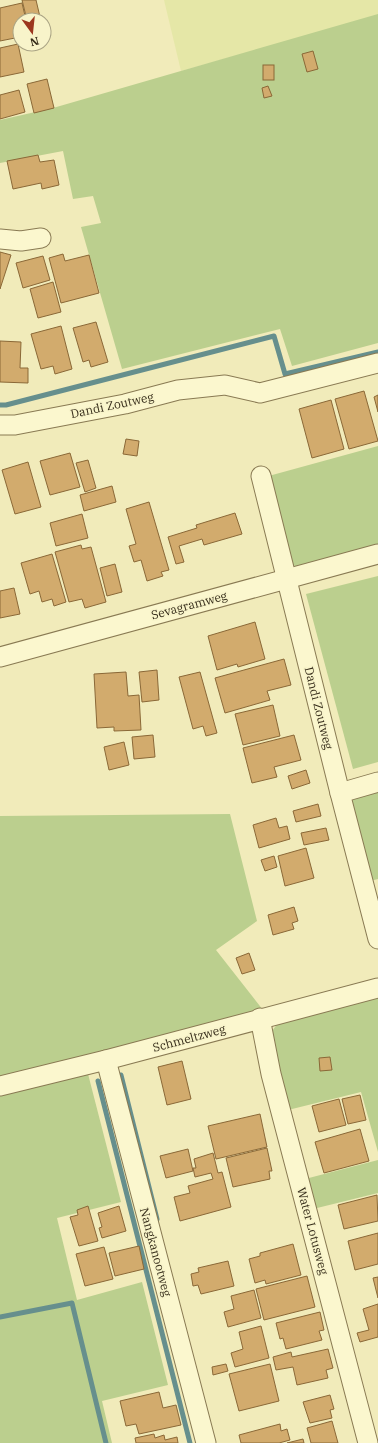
<svg xmlns="http://www.w3.org/2000/svg" width="378" height="1443" viewBox="0 0 378 1443" font-family="'IBM Plex Serif',serif">
  <style>
    .farmland { fill: #e5e7a7 }
    .green { fill: #bbcf8e }
    .lines { fill: none; stroke-linecap: round; stroke-linejoin: round }
    .stream { stroke: #668f8d; stroke-width: 5 }
    .building { fill: #d2ab6d; stroke: #8a6837 }
    .minor-casing { stroke: #897a53; stroke-width: 21 }
    .minor { stroke: #fbf7ce; stroke-width: 19 }
    .labels { text-anchor: middle; dominant-baseline: central; stroke-width: 3.5; stroke-linejoin: round; paint-order: stroke }
    .street-label { font-size: 12px; fill: #362d1a; stroke: #f8f4ca }
  </style>
  <rect width="100%" height="100%" fill="#f1ebba"/>
  <polygon class="farmland" points="164,0 378,0 378,16 181,71"/>
  <g class="green">
    <polygon points="378,14 378,343 292,366 280,329 122,369 81,227 101,223 93,196 73,199 63,151 0,163 0,120 53,108"/>
    <polygon points="378,446 378,548 306,567 295,566 288,564 265,477"/>
    <polygon points="378,576 378,762 353,769 306,594"/>
    <polygon points="378,787 378,879 370,881 351,798"/>
    <polygon points="230,814 257,921 216,950 263,1010 0,1078 0,816"/>
    <polygon points="378,993 378,1152 361,1092 288,1110 270,1040 272,1031 278,1023"/>
    <polygon points="87,1070 121,1202 57,1218 77,1300 142,1282 168,1385 102,1401 112,1443 0,1443 0,1091"/>
    <polygon points="378,1160 378,1193 313,1209 305,1179"/>
  </g>
  <g class="lines">
    <g class="stream">
      <polyline points="0,405 6,405 274,336 285,374 378,352"/>
      <polyline points="121,1075 157,1219"/>
      <polyline points="98,1081 190,1443"/>
      <polyline points="0,1317 72,1303 106,1443"/>
    </g>
  </g>
  <g class="building">
    <polygon points="22,0 36,0 40,17 27,20"/>
    <polygon points="22,3 26,20 20,20 20,37 0,41 0,8"/>
    <polygon points="18,44 24,72 0,77 0,48"/>
    <polygon points="313,51 318,69 307,72 302,54"/>
    <rect x="263" y="65" width="11" height="15"/>
    <polygon points="47,79 54,108 34,113 27,84"/>
    <polygon points="268,86 272,96 264,98 262,88"/>
    <polygon points="19,90 25,112 0,119 0,95"/>
    <polygon points="38,155 40,162 54,160 59,185 42,189 41,183 13,189 7,161"/>
    <polygon points="0,252 11,255 0,289"/>
    <polygon points="63,254 65,261 89,255 99,293 61,303 49,258"/>
    <polygon points="43,256 50,280 23,288 16,263"/>
    <polygon points="53,282 61,312 38,318 30,289"/>
    <polygon points="96,322 108,362 91,367 89,360 83,362 73,328"/>
    <polygon points="61,326 72,369 55,374 53,366 41,369 31,334"/>
    <polygon points="0,341 21,342 20,368 28,368 28,383 0,382"/>
    <polygon points="364,391 378,441 349,449 335,399"/>
    <polygon points="378,395 378,412 374,397"/>
    <polygon points="331,400 344,449 312,458 299,409"/>
    <polygon points="126,439 139,441 137,456 123,454"/>
    <polygon points="70,453 80,487 50,495 40,461"/>
    <polygon points="88,460 96,488 85,492 76,463"/>
    <polygon points="28,462 41,507 15,514 2,470"/>
    <polygon points="112,486 116,502 84,511 80,495"/>
    <polygon points="149,502 169,570 161,572 163,576 147,581 141,560 134,562 129,546 136,544 126,509"/>
    <polygon points="235,513 242,534 204,545 202,539 179,546 184,562 176,564 168,537 197,528 196,525"/>
    <polygon points="82,514 88,538 56,546 50,523"/>
    <polygon points="81,545 82,549 91,547 106,602 85,608 82,599 69,602 55,552"/>
    <polygon points="52,554 66,602 54,606 52,599 42,602 39,591 30,594 21,563"/>
    <polygon points="115,564 122,592 107,596 100,568"/>
    <polygon points="14,588 20,614 0,618 0,591"/>
    <polygon points="255,622 265,659 238,667 237,664 217,670 208,636"/>
    <polygon points="284,659 291,685 267,691 270,700 225,713 215,678"/>
    <polygon points="157,670 159,700 142,702 139,672"/>
    <polygon points="126,672 128,696 139,695 141,730 114,731 114,727 97,728 94,674"/>
    <polygon points="200,672 217,733 206,736 203,726 193,729 179,677"/>
    <polygon points="273,705 280,736 243,745 235,714"/>
    <polygon points="153,735 155,757 134,759 132,737"/>
    <polygon points="294,735 301,760 274,767 277,777 252,783 243,748"/>
    <polygon points="124,742 129,765 109,770 104,747"/>
    <polygon points="306,770 310,783 292,789 288,776"/>
    <polygon points="318,804 321,816 296,822 293,811"/>
    <polygon points="276,818 279,828 287,826 290,839 259,848 253,825"/>
    <polygon points="326,828 329,840 304,845 301,833"/>
    <polygon points="306,848 314,878 285,886 278,856"/>
    <polygon points="274,856 277,867 265,871 261,860"/>
    <polygon points="294,907 298,921 292,923 294,929 273,935 268,915"/>
    <polygon points="249,953 255,970 242,974 236,958"/>
    <polygon points="330,1057 332,1070 320,1071 319,1058"/>
    <polygon points="182,1061 191,1099 167,1105 158,1067"/>
    <polygon points="360,1095 366,1120 348,1124 342,1099"/>
    <polygon points="339,1099 346,1125 319,1132 312,1106"/>
    <polygon points="260,1114 267,1147 216,1159 208,1126"/>
    <polygon points="360,1129 369,1161 324,1173 315,1142"/>
    <polygon points="267,1148 272,1171 269,1171 270,1179 233,1187 226,1158"/>
    <polygon points="188,1149 193,1171 166,1178 160,1156"/>
    <polygon points="213,1153 218,1173 222,1172 231,1207 180,1221 174,1197 190,1193 188,1186 213,1179 211,1173 195,1177 193,1168 196,1168 194,1159"/>
    <polygon points="377,1195 378,1221 344,1229 338,1205"/>
    <polygon points="88,1206 98,1241 79,1246 70,1217 78,1215 77,1210"/>
    <polygon points="119,1206 126,1231 102,1238 99,1228 102,1227 98,1213"/>
    <polygon points="378,1233 378,1264 355,1270 348,1241"/>
    <polygon points="293,1244 301,1275 266,1284 265,1280 255,1283 249,1259 260,1256 260,1253"/>
    <polygon points="139,1246 144,1269 115,1276 109,1253"/>
    <polygon points="104,1247 113,1279 85,1286 76,1254"/>
    <polygon points="228,1261 234,1286 201,1294 198,1285 193,1286 191,1274 199,1272 198,1268"/>
    <polygon points="307,1276 315,1307 264,1320 256,1289"/>
    <polygon points="378,1277 378,1298 373,1278"/>
    <polygon points="254,1290 261,1318 228,1327 224,1312 234,1309 231,1296"/>
    <polygon points="378,1304 378,1337 360,1342 357,1333 369,1330 363,1309"/>
    <polygon points="320,1312 324,1330 319,1331 322,1340 286,1349 283,1338 280,1339 276,1323"/>
    <polygon points="261,1326 269,1358 235,1367 231,1353 243,1349 239,1332"/>
    <polygon points="328,1349 333,1368 326,1370 328,1378 297,1385 293,1367 276,1370 273,1357 291,1352 292,1357"/>
    <polygon points="226,1364 228,1371 213,1375 212,1367"/>
    <polygon points="270,1364 279,1401 239,1411 229,1374"/>
    <polygon points="159,1392 163,1408 176,1405 181,1425 139,1434 136,1424 126,1426 120,1401"/>
    <polygon points="330,1395 334,1409 330,1410 332,1418 310,1423 303,1402"/>
    <polygon points="332,1421 338,1443 311,1443 307,1428"/>
    <polygon points="280,1424 281,1431 287,1429 290,1440 279,1443 241,1443 239,1435"/>
    <polygon points="154,1434 155,1438 164,1435 165,1440 177,1437 178,1443 136,1443 135,1438"/>
    <polygon points="303,1439 304,1443 287,1443"/>
  </g>
  <g class="lines">
    <defs>
      <g id="minor">
        <polyline points="0,239 21,241 41,238"/>
        <polyline points="0,425 15,425 125,404 178,390 225,385 260,393 378,363"/>
        <polyline points="261,476 340,793 378,939"/>
        <polyline points="0,657 378,554"/>
        <polyline points="340,793 378,782"/>
        <polyline points="260,1018 271,1074 368,1443"/>
        <polyline points="106,1060 206,1443"/>
        <polyline points="0,1086 106,1060 378,988"/>
      </g>
    </defs>
    <use href="#minor" class="minor-casing"/>
    <use href="#minor" class="minor"/>
  </g>
  <g class="labels">
    <g class="street-label">
      <text transform="translate(112 405) rotate(-12)">Dandi Zoutweg</text>
      <text transform="translate(189 605) rotate(-15)">Sevagramweg</text>
      <text transform="translate(319 708) rotate(76)">Dandi Zoutweg</text>
      <text transform="translate(189 1038) rotate(-15)">Schmeltzweg</text>
      <text transform="translate(313 1231) rotate(75)">Water Lotusweg</text>
      <text transform="translate(156 1252) rotate(75)">Nangkanootweg</text>
    </g>
  </g>
  <g transform="translate(32 32) rotate(165)"><circle r="19" fill="#f8f4ca" stroke="#aaa484"/>
  <path d="M0-3L7 15L0 10L-7 15Z" fill="#9c371f"/>
  <text y="-6" font-size="11" font-weight="bold" text-anchor="middle" fill="#362d1a">N</text>
  </g>
</svg>
